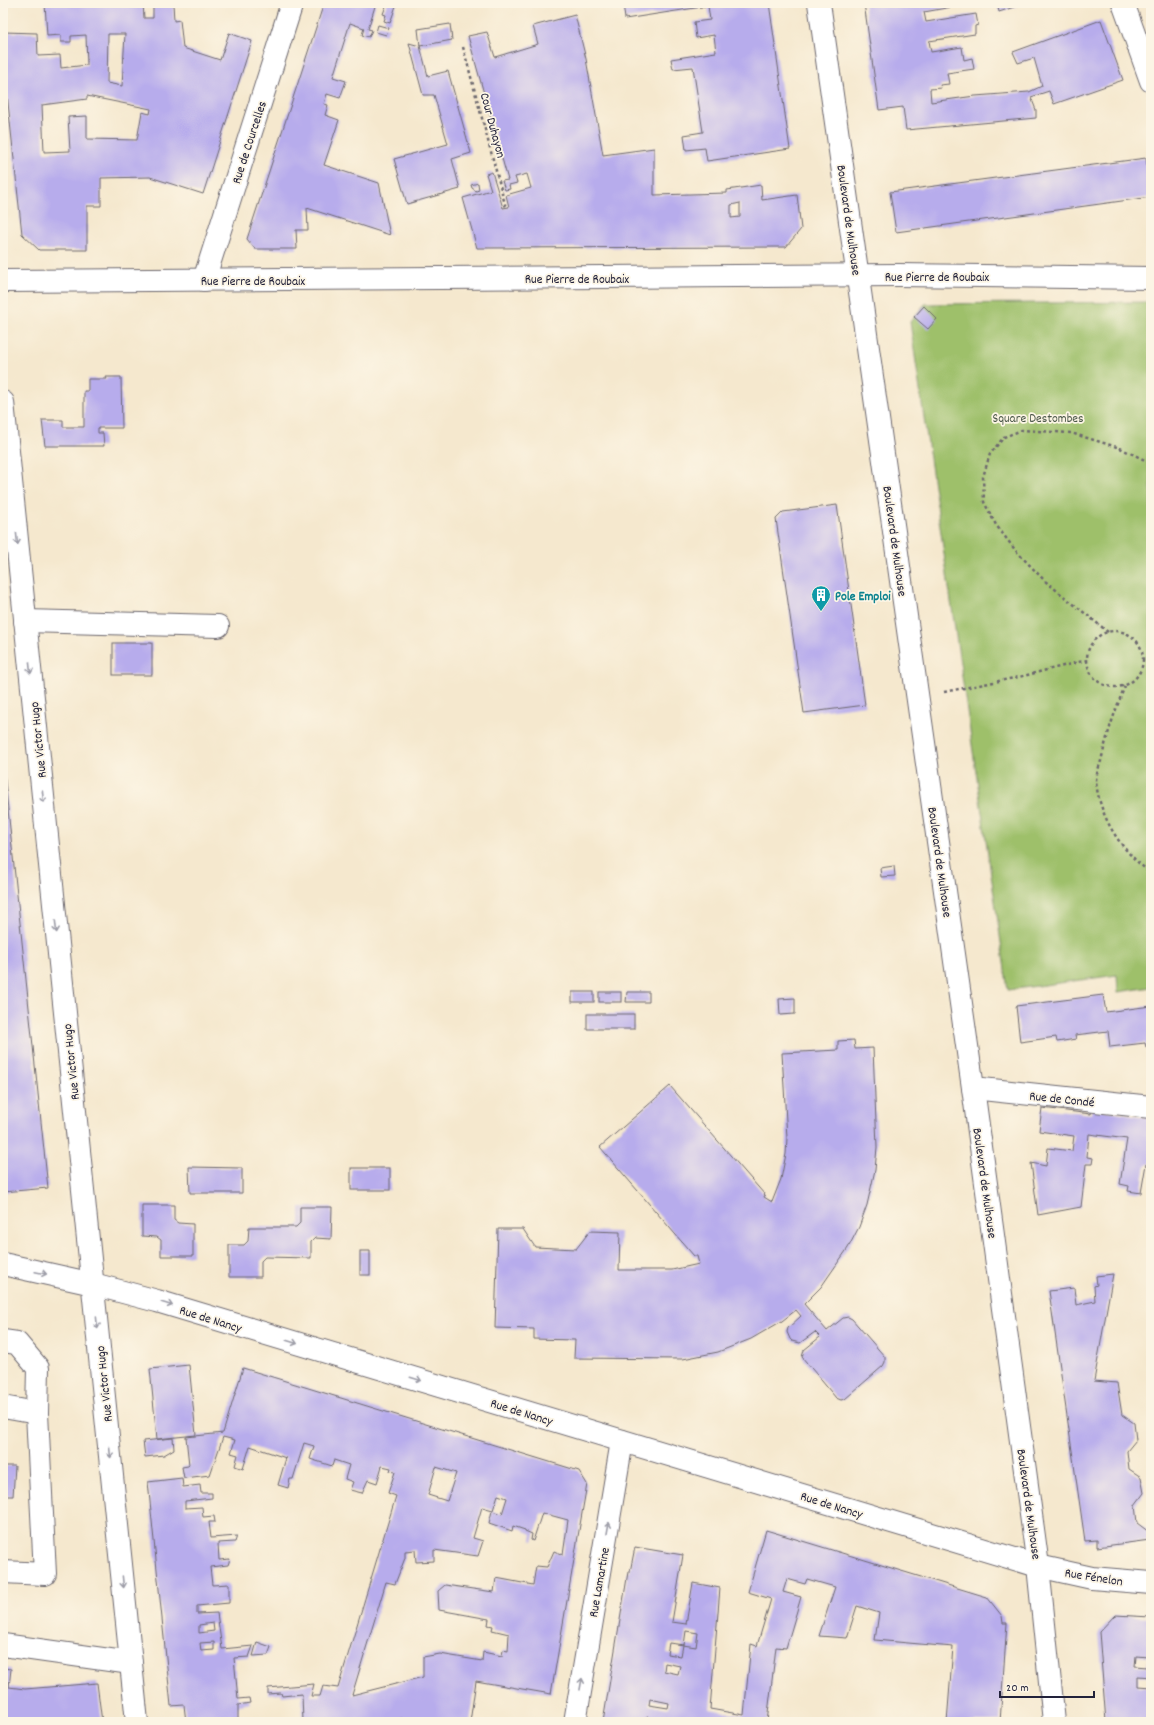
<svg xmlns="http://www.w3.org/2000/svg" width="1154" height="1725" font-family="Dekko,sans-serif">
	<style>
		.green { fill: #9ec06a; stroke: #607152 }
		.building { fill: #b7acec; fill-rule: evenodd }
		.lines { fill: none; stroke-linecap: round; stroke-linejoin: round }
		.minor-casing { stroke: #6c676e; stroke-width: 24 }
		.path { stroke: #6c676e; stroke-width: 2.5; stroke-dasharray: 3 3; stroke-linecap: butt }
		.minor { stroke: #fff; stroke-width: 22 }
		.oneway { stroke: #9c9ca7 }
		.labels { text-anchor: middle; stroke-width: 3.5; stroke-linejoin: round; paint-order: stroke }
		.street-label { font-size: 13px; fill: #22223b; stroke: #fcf5e5 }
		.park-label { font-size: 13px; fill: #4d594b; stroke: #fcf5e5 }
		.culture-label { font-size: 13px; font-weight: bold; fill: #0d838f; stroke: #fcf5e5; text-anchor: start }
	</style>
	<rect width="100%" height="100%" fill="#fcf5e5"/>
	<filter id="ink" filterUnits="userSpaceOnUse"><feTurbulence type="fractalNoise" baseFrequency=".025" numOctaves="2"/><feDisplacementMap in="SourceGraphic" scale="8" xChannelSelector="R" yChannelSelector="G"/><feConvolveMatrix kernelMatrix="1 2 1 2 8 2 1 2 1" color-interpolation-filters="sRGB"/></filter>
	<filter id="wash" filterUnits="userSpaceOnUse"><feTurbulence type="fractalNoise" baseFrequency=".012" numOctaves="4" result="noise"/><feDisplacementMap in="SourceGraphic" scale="16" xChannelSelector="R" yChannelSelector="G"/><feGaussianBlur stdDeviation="0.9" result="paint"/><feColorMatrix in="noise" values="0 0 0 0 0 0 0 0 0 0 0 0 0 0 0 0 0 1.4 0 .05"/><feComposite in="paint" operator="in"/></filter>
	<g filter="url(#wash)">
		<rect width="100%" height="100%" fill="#f5e8ce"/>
		<polygon class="green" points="1151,302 1151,987 1118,992 1117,975 1008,990 910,322 925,304"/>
		<g id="blocks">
			<g class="building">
				<path d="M45,3H143L144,18H153V3H173L174,21L180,20L183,48L220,60L229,33L252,41L203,194L150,177L101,178V206H87V250H39L22,234L3,56V32L37,33L38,56L60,55L61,68L87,65L86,35L71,36V42H61V35L47,36ZM108,34H125L122,86L107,83ZM87,96L151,109L150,114L142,112L137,140L87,139V116L68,117L70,151L44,152L42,105L87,99Z"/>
				<polygon points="324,3 376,3 368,29 372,30 369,37 362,35 364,28 350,23 333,77 346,81 340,98 327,94 324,104 328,105 325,115 339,120 324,165 379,183 390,235 307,208 308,230 296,230 297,249 255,249 247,239"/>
				<polygon points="387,3 397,3 390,23 384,21 386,15 383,14"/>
				<polygon points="623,3 769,3 790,149 707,161 705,148 686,150 684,135 703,132 693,67 673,69 671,59 716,52 714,35 696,38 694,22 710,20 708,6 625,19"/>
				<polygon points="864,3 951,3 952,7 924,12 926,22 976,14 978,25 975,26 975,34 929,41 931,52 962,47 964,60 972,58 974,69 947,73 949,84 940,85 941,88 930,89 931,102 975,96 1029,92 1042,86 1034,58 1018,63 1013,52 1101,20 1123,80 1054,104 1049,91 1031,97 1036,110 1036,118 906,130 903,107 879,110"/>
				<polygon points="997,3 1016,3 1017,6 999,12"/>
				<path d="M575,15L586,59L603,155L654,148V195L727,193V190L761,185L762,200L797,195L801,229L786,247L477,248L463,198L491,190L486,174L492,172L503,208L509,207L506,195L531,188L527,174L515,177L517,183L509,185L510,189L505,190L502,181L508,180L468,36L487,32L495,57L538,44L533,26ZM740,203V217L731,218V205Z"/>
				<polygon points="450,24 452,40 420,46 428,76 448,71 471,153 452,159 460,189 407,204 394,159 448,144 434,95 423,95 409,43 420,46 418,29"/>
				<polygon points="378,25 389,28 386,35 376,32"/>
				<polygon points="1146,158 1151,197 896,232 890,192"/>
				<polygon points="478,183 479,190 476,191 472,188 471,185"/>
				<polygon points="924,306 937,319 928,329 914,317"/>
				<polygon points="106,377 121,377 122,428 98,428 98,433 103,433 104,446 45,446 42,420 63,420 63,427 84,427 84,391 88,391 88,379 107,379"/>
				<polygon points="837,505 865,705 804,713 776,519 783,512"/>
				<rect x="113" y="643" width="39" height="32"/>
				<polygon points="3,762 48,1188 3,1192"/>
				<polygon points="894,866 895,876 881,877 880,868"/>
				<rect x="572" y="992" width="22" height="10"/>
				<rect x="599" y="992" width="22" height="10"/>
				<polygon points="627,992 649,992 649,1002 626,1002"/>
				<polygon points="1103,995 1106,1012 1151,1006 1151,1046 1146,1047 1145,1043 1110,1047 1108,1031 1075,1035 1076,1039 1057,1042 1056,1037 1020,1042 1016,1006"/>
				<polygon points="795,998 795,1014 780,1015 779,999"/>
				<rect x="587" y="1014" width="47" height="15"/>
				<polygon points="854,1040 855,1049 873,1048 877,1147 875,1170 867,1205 859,1227 848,1248 821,1287 804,1304 827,1331 843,1318 848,1317 852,1319 885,1357 885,1362 883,1366 845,1399 841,1400 836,1398 802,1357 804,1350 820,1337 815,1332 800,1343 792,1341 790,1339 787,1332 788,1328 801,1316 796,1310 782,1321 751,1339 718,1352 683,1359 574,1358 575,1340 534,1339 534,1329 495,1328 498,1229 523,1229 535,1247 576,1249 590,1231 620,1232 619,1270 672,1270 699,1264 697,1256 694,1256 600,1147 670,1086 765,1195 764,1197 772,1202 781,1179 786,1154 787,1138 782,1053 838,1050 838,1041"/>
				<polygon points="1042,1108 1091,1114 1092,1108 1151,1118 1151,1164 1146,1164 1141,1193 1128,1191 1129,1186 1120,1184 1127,1139 1089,1134 1087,1157 1093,1158 1092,1164 1086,1164 1081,1207 1038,1215 1031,1163 1046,1166 1048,1148 1072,1151 1074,1136 1039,1131"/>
				<polygon points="189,1167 242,1168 242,1193 190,1193"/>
				<rect x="351" y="1168" width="39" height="22"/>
				<polygon points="142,1205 174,1205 174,1220 178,1223 193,1224 193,1256 161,1256 161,1240 157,1237 142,1236"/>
				<polygon points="300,1207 332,1207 331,1239 315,1238 311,1242 311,1258 265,1257 261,1261 261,1277 229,1277 229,1245 244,1245 248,1241 249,1227 296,1227 300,1223"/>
				<rect x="360" y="1251" width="10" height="24"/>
				<polygon points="1113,1274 1094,1381 1117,1383 1122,1415 1134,1423 1136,1440 1127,1451 1129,1469 1141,1477 1144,1493 1135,1505 1137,1523 1149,1532 1150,1540 1097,1547 1097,1540 1085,1541 1049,1291 1074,1288 1076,1305 1095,1301 1094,1286 1097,1285 1096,1276"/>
				<polygon points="189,1365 196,1435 157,1439 150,1369"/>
				<path d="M243,1368L579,1471L587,1484L551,1694L476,1681L470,1722H401L402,1718L385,1722H303L302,1694L282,1696L281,1693L268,1694V1688L314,1684L311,1696H320L323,1686L338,1688L396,1496L388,1493L395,1472L390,1471L391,1468L382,1466L377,1483L368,1480L362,1493L350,1490L353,1482L345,1479L349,1465L334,1460L332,1466L310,1459L314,1446L304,1443L293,1479H290L288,1488L278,1485L286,1458L250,1446L243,1469L235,1466L238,1455L231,1453L235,1440L223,1437L210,1475L184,1478L182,1467L188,1466L189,1465L186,1437L223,1433ZM436,1467L456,1473L447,1501L428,1495ZM498,1495L507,1498L502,1514L492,1511L489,1523L512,1531L513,1526L525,1530V1531L532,1534L531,1540L533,1541L542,1513L568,1520L563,1555L554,1551L547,1567L536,1566L533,1585L496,1578L494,1592L445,1585L438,1591L439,1610L489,1619L488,1625L493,1626L492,1630L509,1634L508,1651L503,1650L502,1656L483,1652L482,1661L440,1654L423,1657V1677L352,1695L386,1582L395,1584L405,1558V1551L415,1550L416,1562L434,1561V1550L478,1556L483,1541L473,1538L482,1507L493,1510Z"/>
				<polygon points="173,1438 174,1449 164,1455 145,1457 143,1441"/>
				<polygon points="3,1466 15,1466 13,1496 3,1496"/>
				<path d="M182,1478L183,1487L200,1485L201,1493H212V1498L185,1501V1508L202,1507L203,1517L214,1516L215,1522H209L211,1538L237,1536L235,1542L218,1543L219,1560L230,1559L228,1565L210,1567L212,1585L229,1584V1603L197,1606V1614L217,1613L222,1649L253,1646L249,1657L234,1658L238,1699L249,1698L250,1703L238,1705V1720L228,1721V1722H186L184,1705L171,1706L148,1482ZM213,1623L214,1631L199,1633V1625ZM214,1642V1650L201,1651L200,1643Z"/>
				<path d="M766,1530L987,1597L1002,1616L1003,1623H1007L1000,1722H947L953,1647L875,1640L879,1613L857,1606L847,1638L819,1636L835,1587L807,1579L805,1584L787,1579L783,1592L801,1597L786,1648L776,1647L767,1722H671L647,1717L646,1722H603L628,1572H630L635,1547L683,1555L672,1622L686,1624L693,1583L720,1588L710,1709L744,1715L751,1644L757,1646L771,1599L748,1592ZM686,1631L698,1633L696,1647L683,1645L681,1656L667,1654L669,1643L684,1645ZM665,1663L680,1666L678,1674L664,1671ZM650,1699L669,1703L668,1708L649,1705Z"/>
				<path d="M1115,1615L1151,1617V1677L1138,1676V1686L1151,1687V1722H1106L1099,1632ZM1136,1656L1148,1657L1147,1667L1135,1666Z"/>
				<polygon points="257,1642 271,1647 268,1655 253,1656"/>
				<polygon points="3,1668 11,1669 9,1687 25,1689 97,1683 102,1722 3,1722"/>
			</g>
		</g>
	</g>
	<g filter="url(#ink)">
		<use href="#blocks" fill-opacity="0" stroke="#6c676e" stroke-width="1"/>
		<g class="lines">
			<g class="minor-casing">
				<g id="minor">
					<polyline points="819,3 973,1088 1038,1566 1054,1722"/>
					<polyline points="1123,3 1151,81"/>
					<polyline points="204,280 292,3"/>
					<polyline points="3,281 898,275 1151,278"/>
					<polyline points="3,402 137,1722"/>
					<polyline points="25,621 218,626"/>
					<polyline points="973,1088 1151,1107"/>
					<polyline points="3,1264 93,1284 157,1301 1038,1566 1092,1578 1151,1583"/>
					<polyline points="3,1341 17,1343 38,1368 37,1413 45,1574 3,1572"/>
					<polyline points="3,1407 37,1413"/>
					<polyline points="3,1645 131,1663"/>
					<polyline points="575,1722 622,1441"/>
				</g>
			</g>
			<g class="path">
				<polyline points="463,47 506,208"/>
				<circle cx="1115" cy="659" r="28"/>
				<polyline points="1108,632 1045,581 1016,551 996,525 984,502 983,477 990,454 1004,437 1022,430 1071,433 1120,448 1151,463"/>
				<path d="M1125,686C1115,710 1107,735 1101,761C1099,767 1096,775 1096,782C1100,819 1122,852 1151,873"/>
				<polyline points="944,692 1019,677 1087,660"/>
			</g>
			<use href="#minor" class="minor"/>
		</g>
		<defs><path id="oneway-shaft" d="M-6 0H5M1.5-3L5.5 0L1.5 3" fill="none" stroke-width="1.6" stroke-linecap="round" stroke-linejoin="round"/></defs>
		<g class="oneway">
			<use href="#oneway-shaft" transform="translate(17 539) rotate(84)"/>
			<use href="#oneway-shaft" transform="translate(30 668) rotate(84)"/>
			<use href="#oneway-shaft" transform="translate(43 797) rotate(84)"/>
			<use href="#oneway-shaft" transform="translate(56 927) rotate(84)"/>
			<use href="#oneway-shaft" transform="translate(41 1273) rotate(12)"/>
			<use href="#oneway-shaft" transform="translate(167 1304) rotate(17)"/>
			<use href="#oneway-shaft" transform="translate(97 1323) rotate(84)"/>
			<use href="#oneway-shaft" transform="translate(292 1342) rotate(17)"/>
			<use href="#oneway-shaft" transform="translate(416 1379) rotate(17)"/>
			<use href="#oneway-shaft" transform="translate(110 1452) rotate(84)"/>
			<use href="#oneway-shaft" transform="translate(608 1528) rotate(-80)"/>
			<use href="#oneway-shaft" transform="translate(123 1582) rotate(84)"/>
			<use href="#oneway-shaft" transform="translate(581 1684) rotate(-80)"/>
		</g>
	</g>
	<defs>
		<g id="building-pin" transform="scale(1)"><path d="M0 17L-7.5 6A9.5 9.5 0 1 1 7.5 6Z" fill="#0f9aa8" stroke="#fcf5e5"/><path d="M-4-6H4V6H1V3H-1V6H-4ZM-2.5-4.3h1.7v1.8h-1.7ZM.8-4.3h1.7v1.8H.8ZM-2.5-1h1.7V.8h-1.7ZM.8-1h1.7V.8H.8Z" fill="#fff"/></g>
	</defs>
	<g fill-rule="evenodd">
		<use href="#building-pin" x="821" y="595"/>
	</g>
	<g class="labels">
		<g class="street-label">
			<text transform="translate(494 125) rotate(75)" y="5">Cour Duhayon</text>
			<text transform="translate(248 142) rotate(-72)" y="5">Rue de Courcelles</text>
			<text transform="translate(850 220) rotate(82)" y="5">Boulevard de Mulhouse</text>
			<text x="937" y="281">Rue Pierre de Roubaix</text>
			<text x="577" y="283">Rue Pierre de Roubaix</text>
			<text x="253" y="285">Rue Pierre de Roubaix</text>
			<text transform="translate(896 541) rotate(82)" y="5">Boulevard de Mulhouse</text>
			<text transform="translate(37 740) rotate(-96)" y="5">Rue Victor Hugo</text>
			<text transform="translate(941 862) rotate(82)" y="5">Boulevard de Mulhouse</text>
			<text transform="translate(70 1062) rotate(-96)" y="5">Rue Victor Hugo</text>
			<text transform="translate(1062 1098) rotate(6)" y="5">Rue de Condé</text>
			<text transform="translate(986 1183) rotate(82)" y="5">Boulevard de Mulhouse</text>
			<text transform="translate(211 1318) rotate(17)" y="5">Rue de Nancy</text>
			<text transform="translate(103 1384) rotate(-96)" y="5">Rue Victor Hugo</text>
			<text transform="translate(522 1411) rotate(17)" y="5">Rue de Nancy</text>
			<text transform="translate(832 1504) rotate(17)" y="5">Rue de Nancy</text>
			<text transform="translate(1030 1504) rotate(82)" y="5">Boulevard de Mulhouse</text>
			<text transform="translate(1094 1576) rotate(9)" y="5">Rue Fénelon</text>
			<text transform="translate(598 1582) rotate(-80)" y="5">Rue Lamartine</text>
		</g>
		<g class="park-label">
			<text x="1038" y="422">Square Destombes</text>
		</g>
		<g class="culture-label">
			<text x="835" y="600">Pole Emploi</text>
		</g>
	</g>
	<rect width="1154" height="1725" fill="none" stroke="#fcf5e5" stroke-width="16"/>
	<path d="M1000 1691v6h94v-6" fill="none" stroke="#22223b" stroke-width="2"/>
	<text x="1006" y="1691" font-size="12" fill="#22223b" stroke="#fcf5e5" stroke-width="3" paint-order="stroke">20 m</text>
</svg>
